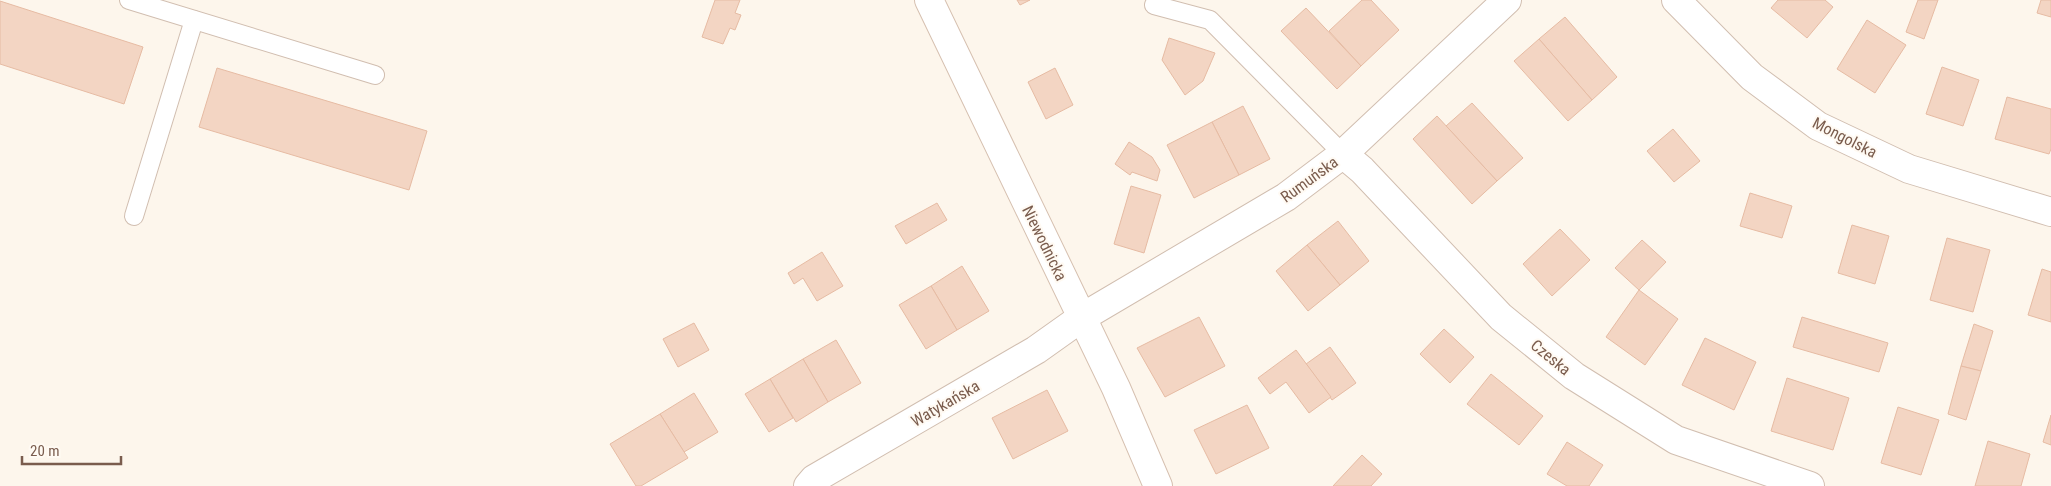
<svg xmlns="http://www.w3.org/2000/svg" width="2051" height="486" font-family="'Roboto Condensed',sans-serif">
	<style>
		.building { fill: #f3d5c3; stroke: #e6bba3 }
		.lines { fill: none; stroke-linecap: round; stroke-linejoin: round }
		.lane-casing { stroke: #d1beb0; stroke-width: 20 }
		.street-casing { stroke: #d1beb0; stroke-width: 30 }
		.secondary-casing { stroke: #d6c0b0; stroke-width: 30 }
		.lane { stroke: #fff; stroke-width: 18 }
		.street { stroke: #fff; stroke-width: 28 }
		.secondary { stroke: #fff; stroke-width: 28 }
		.labels { text-anchor: middle; stroke-width: 4; stroke-linejoin: round; paint-order: stroke }
		.street-label { font-size: 16px; fill: #7a5c4d; stroke: #fffaf3 }
	</style>
	<rect width="100%" height="100%" fill="#fdf6ec"/>
	<g class="building">
		<polygon points="715,0 740,0 735,13 741,15 735,30 730,28 723,44 702,37"/>
		<polygon points="1017,0 1030,0 1020,5"/>
		<polygon points="1362,0 1371,0 1399,30 1361,66 1329,31"/>
		<polygon points="1778,0 1825,0 1833,7 1807,38 1771,8"/>
		<polygon points="1918,0 1938,0 1924,39 1906,32"/>
		<polygon points="2041,0 2051,0 2051,17 2037,13"/>
		<polygon points="0,1 143,47 124,104 0,64"/>
		<polygon points="1306,8 1361,66 1337,89 1281,31"/>
		<polygon points="1565,17 1617,77 1592,100 1539,39"/>
		<polygon points="1867,20 1906,45 1875,93 1837,69"/>
		<polygon points="1169,38 1215,53 1203,81 1185,95 1162,60"/>
		<polygon points="1539,39 1592,100 1568,121 1514,61"/>
		<polygon points="1942,67 1979,80 1963,126 1926,114"/>
		<polygon points="217,68 427,131 409,190 199,127"/>
		<polygon points="1055,68 1073,105 1046,119 1028,82"/>
		<polygon points="2007,97 2051,109 2051,149 2049,154 1995,139"/>
		<polygon points="1472,103 1523,158 1497,181 1446,126"/>
		<polygon points="1243,106 1270,159 1239,175 1212,122"/>
		<polygon points="1437,116 1497,181 1472,204 1413,139"/>
		<polygon points="1212,122 1239,175 1194,198 1167,145"/>
		<polygon points="1673,129 1700,161 1674,182 1647,151"/>
		<polygon points="1129,142 1152,157 1160,170 1157,181 1132,172 1130,175 1115,164"/>
		<polygon points="1131,186 1161,195 1144,253 1114,244"/>
		<polygon points="1750,193 1792,206 1782,238 1740,226"/>
		<polygon points="937,203 947,220 906,244 895,226"/>
		<polygon points="1338,221 1369,261 1340,285 1307,245"/>
		<polygon points="1852,225 1889,236 1875,284 1838,273"/>
		<polygon points="1560,229 1590,260 1552,296 1523,264"/>
		<polygon points="1947,238 1990,250 1973,312 1930,300"/>
		<polygon points="1642,240 1666,262 1639,290 1615,268"/>
		<polygon points="1307,245 1340,285 1308,311 1276,271"/>
		<polygon points="822,252 843,286 817,301 803,278 794,284 788,273"/>
		<polygon points="962,266 989,311 957,330 931,286"/>
		<polygon points="2042,269 2051,272 2051,322 2028,315"/>
		<polygon points="931,286 957,330 926,349 899,305"/>
		<polygon points="1639,290 1678,319 1645,365 1606,337"/>
		<polygon points="1199,317 1225,366 1165,397 1137,348"/>
		<polygon points="1802,317 1888,343 1879,372 1793,347"/>
		<polygon points="694,323 709,350 678,367 663,339"/>
		<polygon points="1974,324 1993,331 1981,371 1961,366"/>
		<polygon points="1444,329 1474,357 1450,383 1420,354"/>
		<polygon points="1705,338 1756,362 1734,410 1682,385"/>
		<polygon points="836,340 861,383 828,402 803,359"/>
		<polygon points="1330,347 1356,383 1332,400 1306,364"/>
		<polygon points="1296,350 1331,397 1309,413 1286,382 1270,394 1258,378"/>
		<polygon points="803,359 828,402 796,422 770,379"/>
		<polygon points="1961,366 1981,371 1966,420 1948,414"/>
		<polygon points="1491,374 1543,416 1519,445 1467,404"/>
		<polygon points="1787,378 1849,398 1833,450 1771,431"/>
		<polygon points="770,379 793,418 769,432 745,394"/>
		<polygon points="1047,390 1068,431 1013,459 992,418"/>
		<polygon points="694,393 718,432 684,452 660,414"/>
		<polygon points="1247,405 1269,448 1216,474 1194,430"/>
		<polygon points="1898,407 1939,420 1921,475 1881,463"/>
		<polygon points="660,414 688,458 641,486 636,486 610,444"/>
		<polygon points="2051,415 2051,445 2043,442"/>
		<polygon points="1988,441 2030,454 2021,486 1975,486"/>
		<polygon points="1567,442 1603,465 1589,486 1567,486 1547,474"/>
		<polygon points="1362,455 1382,474 1371,486 1333,486"/>
	</g>
	<g class="lines">
		<g class="lane-casing">
			<g id="lane">
				<polyline points="129,0 375,75"/>
				<polyline points="1154,5 1210,20 1343,154"/>
				<polyline points="134,216 194,20"/>
			</g>
		</g>
		<g class="street-casing">
			<g id="street">
				<polyline points="1676,0 1752,77 1818,126 1909,169 2051,212"/>
				<polyline points="1343,154 1362,170 1501,317 1574,376 1676,440 1810,486"/>
				<polyline points="808,486 814,479 1036,350 1081,318 1286,197 1343,154 1507,0"/>
			</g>
		</g>
		<g class="secondary-casing">
			<polyline id="secondary" points="929,0 1116,388 1158,486"/>
		</g>
		<use href="#lane" class="lane"/>
		<use href="#street" class="street"/>
		<use href="#secondary" class="secondary"/>
	</g>
	<g class="labels">
		<g class="street-label">
			<text transform="translate(1845 137) rotate(27)" y="6">Mongolska</text>
			<text transform="translate(1309 179) rotate(-36)" y="6">Rumuńska</text>
			<text transform="translate(1045 243) rotate(64)" y="6">Niewodnicka</text>
			<text transform="translate(1551 357) rotate(39)" y="6">Czeska</text>
			<text transform="translate(945 403) rotate(-30)" y="6">Watykańska</text>
		</g>
	</g>
	<path d="M22 456v8h99v-8" fill="none" stroke="#7a5c4d" stroke-width="2.5"/>
	<text x="30" y="456" font-size="15" fill="#7a5c4d" stroke="#fffaf3" stroke-width="4" paint-order="stroke">20 m</text>
</svg>
